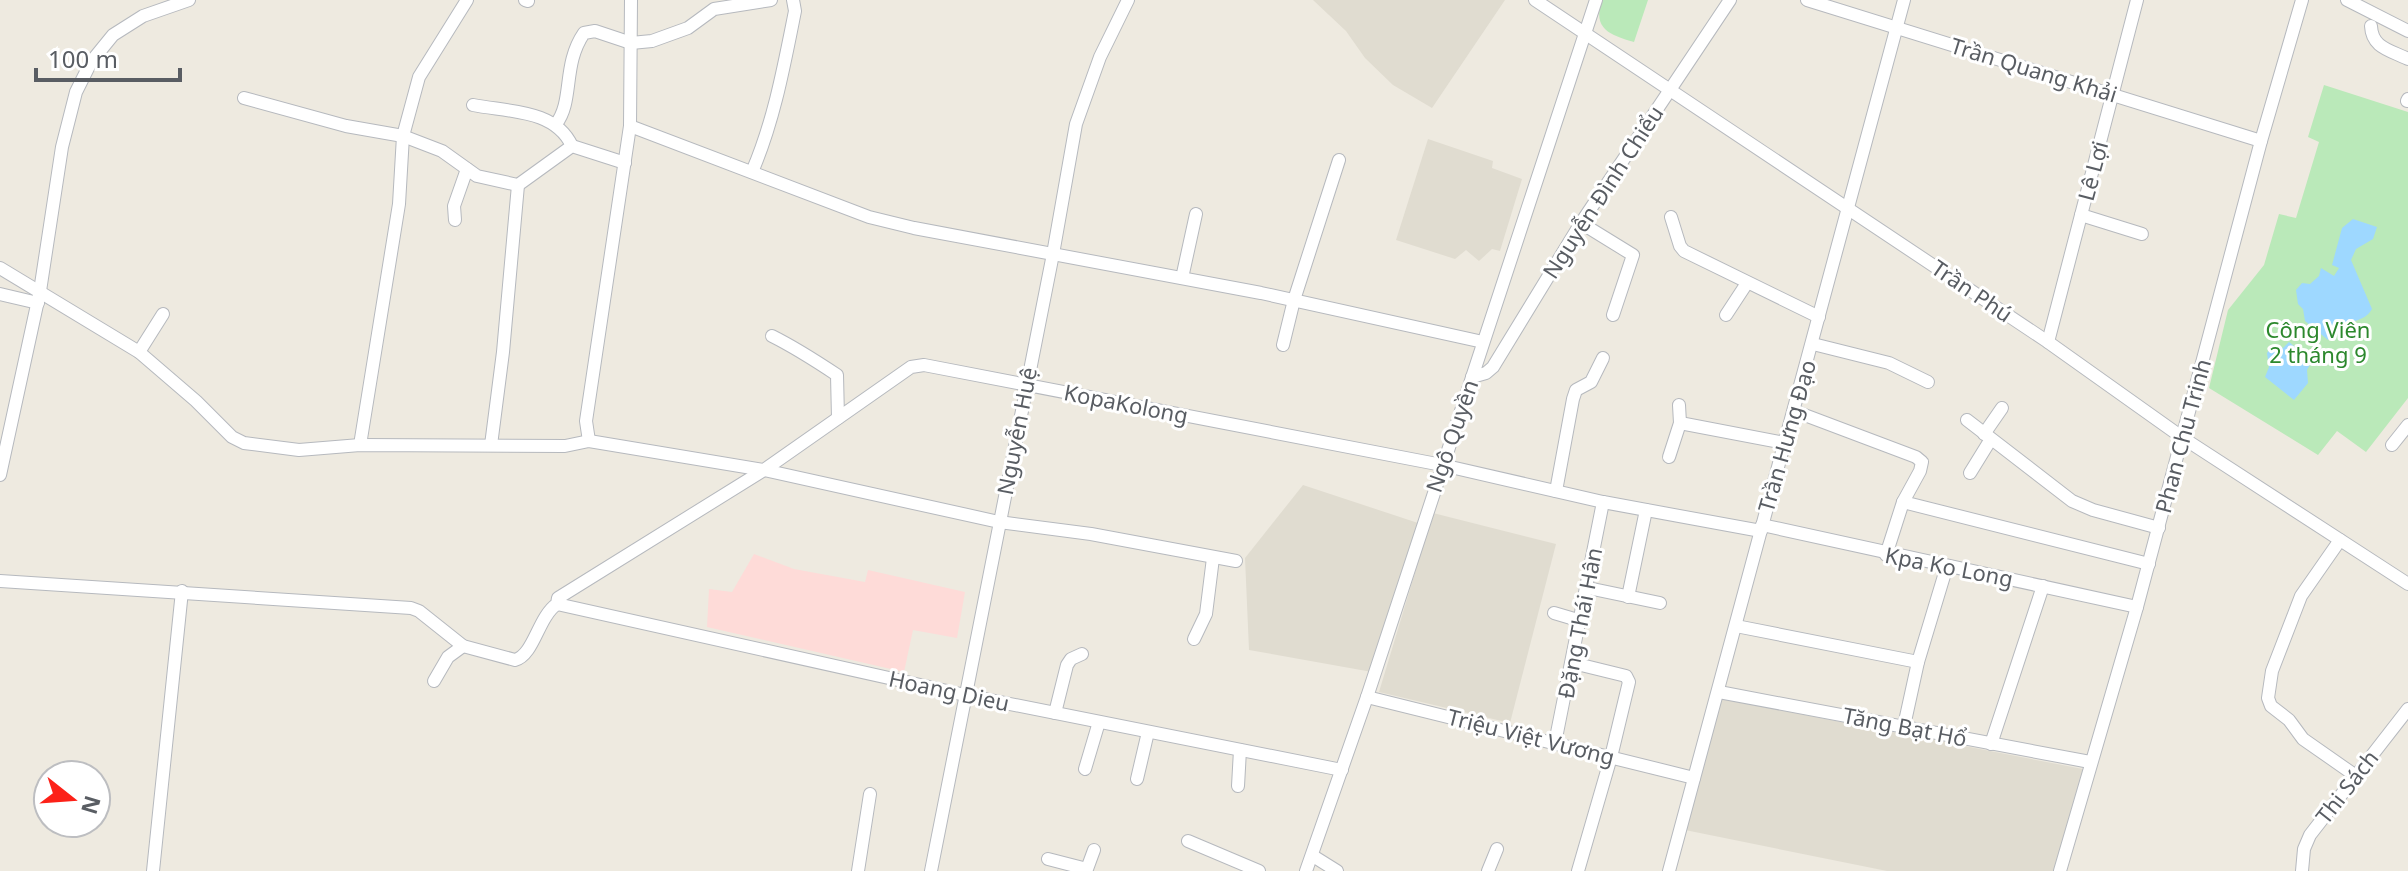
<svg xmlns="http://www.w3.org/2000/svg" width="2408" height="871" font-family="'Noto Sans',sans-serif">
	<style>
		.education { fill: #e0dcd0 }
		.medical { fill: #fedbd8 }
		.green { fill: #bae9b9 }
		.water { fill: #9ed8ff }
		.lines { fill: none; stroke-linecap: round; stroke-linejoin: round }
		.minor-casing { stroke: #b6b9be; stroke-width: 14 }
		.minor { stroke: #fff; stroke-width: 12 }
		.labels { text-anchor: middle; stroke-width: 6; stroke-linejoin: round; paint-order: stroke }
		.street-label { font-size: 22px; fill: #595d63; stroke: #fff }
		.park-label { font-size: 22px; fill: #2c882d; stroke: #fff }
	</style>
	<rect width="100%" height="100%" fill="#eeeae0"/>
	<g class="education">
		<polygon points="1313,0 1505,0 1432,108 1393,85 1365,58 1346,31"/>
		<polygon points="1428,139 1493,161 1492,168 1522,179 1500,251 1492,249 1479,261 1466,250 1455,259 1396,240"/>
		<polygon points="1303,485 1418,523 1372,672 1249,650 1245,558"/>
		<polygon points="1433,513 1556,544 1510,723 1379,692"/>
		<polygon points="1717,698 2088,770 2056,871 1887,871 1685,830"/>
	</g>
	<polygon class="medical" points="754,554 794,569 865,582 868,570 965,592 957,638 913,630 904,672 707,627 709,589 732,592"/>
	<g class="green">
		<path d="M1602,0H1648L1634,42C1610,35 1592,29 1602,0Z"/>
		<polygon points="2324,85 2408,112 2408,398 2366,452 2337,431 2318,455 2209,388 2228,310 2264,265 2279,214 2296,218 2319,142 2308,137"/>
	</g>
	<g class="water">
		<path d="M2353,219L2377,227L2373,239L2356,249L2351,260L2372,309C2362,327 2340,316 2328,340L2305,321L2303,309L2298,304L2296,290L2302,283L2310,284L2319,276L2321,268L2334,276L2339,268L2332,265L2342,228Z"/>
		<polygon points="2289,342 2312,361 2307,370 2308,383 2294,400 2265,377 2269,367 2267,353 2273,345 2283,348"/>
	</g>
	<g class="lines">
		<g class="minor-casing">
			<g id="minor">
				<polyline points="525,0 528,1"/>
				<polyline points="1535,0 2048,342 2183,438 2408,584"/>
				<polyline points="1807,0 2261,141"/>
				<polyline points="2347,0 2408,31"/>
				<path d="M2371,26C2372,48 2390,50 2408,59"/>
				<polyline points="244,98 346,126 403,136 442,151 477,176 518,185 572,146 625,163"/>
				<polyline points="2407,101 2408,99"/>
				<path d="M473,105C508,112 555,109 572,146"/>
				<path d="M556,124C574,101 562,65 584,33L595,31L631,43L652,41L688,28L714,9L771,0"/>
				<polyline points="630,126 869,217 914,228 1261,293 1483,342"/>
				<path d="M752,172C774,121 784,66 795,11L793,0"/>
				<polyline points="2081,215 2142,234"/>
				<polyline points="1671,217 1680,246 1684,251 1819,317"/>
				<polyline points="455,220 454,206 467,169"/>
				<polyline points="1581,223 1633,255 1613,315"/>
				<polyline points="0,268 139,352 196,401 232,437 244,443 299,450 360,445 565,446 589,441 764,470 999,522 1091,534 1236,561"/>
				<polyline points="1182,278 1196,214"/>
				<polyline points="0,294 38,303"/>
				<polyline points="1726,315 1747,283"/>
				<path d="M772,336C794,347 816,361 837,375L838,418"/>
				<polyline points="2048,342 2137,0"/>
				<polyline points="1813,344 1889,363 1928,382"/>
				<polyline points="1283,345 1294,300 1339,160"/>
				<polyline points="139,352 163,314"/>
				<polyline points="1472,377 1486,373 1493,367 1581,223 1730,0"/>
				<polyline points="1794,411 1916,457 1922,462 1920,471 1903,502 1886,555"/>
				<polyline points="1967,420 2072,501 2093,510 2159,528"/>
				<polyline points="1680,423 1785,443"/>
				<polyline points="1984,434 2002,408"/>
				<polyline points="589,441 586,421 630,126 631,0"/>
				<polyline points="360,445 399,204 403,136 419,77 467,0"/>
				<polyline points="491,445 503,352 518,185"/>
				<polyline points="2392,445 2408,425"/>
				<polyline points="1669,457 1680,423 1679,405"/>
				<polyline points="1970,473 1991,439"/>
				<polyline points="0,475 40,291 62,147 76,92 91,62 113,35 143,16 189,0"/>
				<polyline points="1556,491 1573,399 1576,390 1591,382 1603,358"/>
				<polyline points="1903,502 2149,564"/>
				<polyline points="1762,525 2137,607"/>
				<polyline points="2340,540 2301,596 2272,671 2268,698 2271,706 2289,720 2303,739 2356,776"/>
				<path d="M0,581L411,608L419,611L463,646L515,660C534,655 538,617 557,604L558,598L764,470L911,367L924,365L1442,465L1603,502L1761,531"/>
				<polyline points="1588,588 1660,603"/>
				<polyline points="1628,597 1646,510"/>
				<polyline points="557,604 965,695 1342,770"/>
				<polyline points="1554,613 1581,621"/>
				<polyline points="1736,626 1918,662"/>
				<polyline points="1194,639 1206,614 1213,558"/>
				<polyline points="1573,663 1626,676 1629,682 1611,757 1578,871"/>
				<polyline points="434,681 448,657 463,646"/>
				<polyline points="1719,692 2090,762"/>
				<polyline points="1367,697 1694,778"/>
				<polyline points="1055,713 1067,665 1071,659 1082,654"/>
				<polyline points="1904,726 1918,662 1947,566"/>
				<polyline points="1555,743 1603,502"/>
				<polyline points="1991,744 2043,586"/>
				<polyline points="1085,769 1099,722"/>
				<polyline points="1137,779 1148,732"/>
				<polyline points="1238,786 1240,750"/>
				<polyline points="1188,841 1259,871"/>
				<polyline points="1313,856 1337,871"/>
				<polyline points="1048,859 1087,869 1094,850"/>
				<polyline points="153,871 182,591"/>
				<polyline points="858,871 870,794"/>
				<polyline points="931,871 1053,254 1076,124 1100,57 1128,0"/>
				<polyline points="1306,871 1367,697 1596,0"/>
				<polyline points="1488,871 1497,849"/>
				<polyline points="1669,871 1904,0"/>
				<polyline points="2060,871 2137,607 2261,141 2302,0"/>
				<polyline points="2302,871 2304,849 2310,835 2408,709"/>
			</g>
		</g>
		<use href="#minor" class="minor"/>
	</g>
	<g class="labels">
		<g class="street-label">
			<text transform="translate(2034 70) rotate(17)" y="8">Trần Quang Khải</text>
			<text transform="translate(2093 171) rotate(-75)" y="8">Lê Lợi</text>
			<text transform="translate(1603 192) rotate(-57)" y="8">Nguyễn Đình Chiểu</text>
			<text transform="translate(1972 291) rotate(34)" y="8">Trần Phú</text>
			<text transform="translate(1126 404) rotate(11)" y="8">KopaKolong</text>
			<text transform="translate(1017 431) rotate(-79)" y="8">Nguyễn Huệ</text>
			<text transform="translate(1452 436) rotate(-71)" y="8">Ngô Quyền</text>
			<text transform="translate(1787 436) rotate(-74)" y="8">Trần Hưng Đạo</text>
			<text transform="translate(2183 436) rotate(-75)" y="8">Phan Chu Trinh</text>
			<text transform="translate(1949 567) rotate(11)" y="8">Kpa Ko Long</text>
			<text transform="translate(1580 623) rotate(-79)" y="8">Đặng Thái Hân</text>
			<text transform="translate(949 691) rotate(12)" y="8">Hoang Dieu</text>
			<text transform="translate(1905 727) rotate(11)" y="8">Tăng Bạt Hổ</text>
			<text transform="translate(1531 737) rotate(14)" y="8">Triệu Việt Vương</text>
			<text transform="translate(2347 787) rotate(-52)" y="8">Thi Sách</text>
		</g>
		<g class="park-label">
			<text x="2318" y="338">Công Viên<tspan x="2318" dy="25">2 tháng 9</tspan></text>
		</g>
	</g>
	<g transform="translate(72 799) rotate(107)"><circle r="38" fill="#ffffff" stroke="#bdbec1" stroke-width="2"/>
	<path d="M0-6L14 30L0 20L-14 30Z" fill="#fc2118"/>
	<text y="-12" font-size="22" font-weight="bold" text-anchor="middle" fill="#595d63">N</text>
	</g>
	<path d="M36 68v12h144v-12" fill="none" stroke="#595d63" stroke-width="4"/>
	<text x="48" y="68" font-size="24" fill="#595d63" stroke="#ffffff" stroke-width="6" paint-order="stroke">100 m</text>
</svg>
